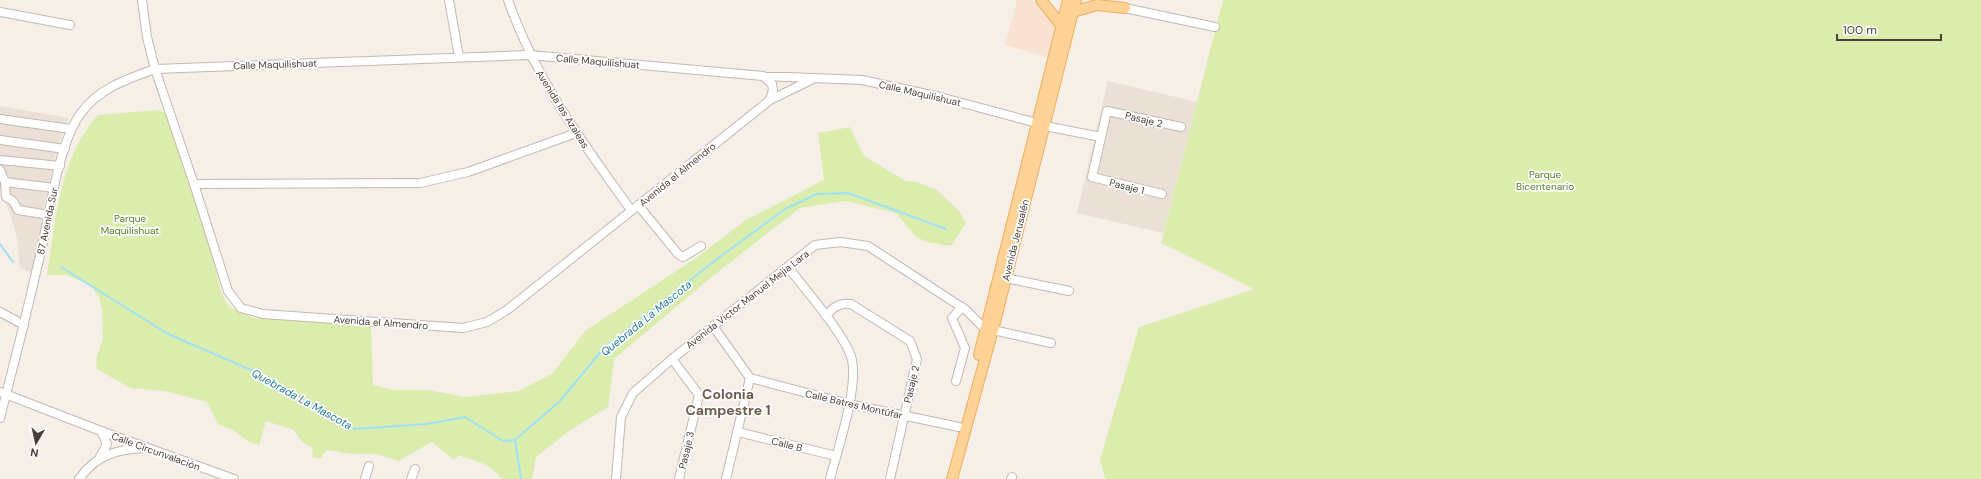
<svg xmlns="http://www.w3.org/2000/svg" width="1981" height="479" font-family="'DM Sans',sans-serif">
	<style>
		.residential { fill: #eae0d5 }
		.commercial { fill: #f9e2d2 }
		.green { fill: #daedad }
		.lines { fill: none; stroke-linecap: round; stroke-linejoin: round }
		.stream { stroke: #9fe0f7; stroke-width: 2 }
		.minor-casing { stroke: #c5b8ac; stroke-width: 10 }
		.major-casing { stroke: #eead5d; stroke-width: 12 }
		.minor { stroke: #fff; stroke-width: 8 }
		.major { stroke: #ffd297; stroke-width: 10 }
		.labels { text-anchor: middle; stroke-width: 3.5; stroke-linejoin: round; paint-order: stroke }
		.street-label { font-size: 10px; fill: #493f36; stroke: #fff }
		.park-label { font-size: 10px; fill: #558123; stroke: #fff }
		.water-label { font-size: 11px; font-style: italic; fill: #207b9d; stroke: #fff }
		.district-label { font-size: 14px; font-weight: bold; fill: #6d5b4c; stroke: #fff }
	</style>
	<rect width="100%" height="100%" fill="#f5efe8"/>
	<g class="residential">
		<polygon points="1108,81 1197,102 1163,233 1077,213"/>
		<polygon points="0,106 69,118 58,144 44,205 37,252 35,274 20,268 17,239 9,210 0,191"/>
	</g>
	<polygon class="commercial" points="1017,0 1032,0 1051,21 1056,29 1048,57 1005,45"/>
	<g class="green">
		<polygon points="1223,0 1981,0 1981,479 1105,479 1100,460 1139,327 1254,289 1161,243"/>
		<path d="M159,110L171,116L200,201L221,292L229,307L253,318L371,326L373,385L393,390H429L464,397L519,391L553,373L585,331L696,258L746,220L824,180L818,133L850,127L864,156L906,181L917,182L937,190L959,211L966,223L951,246L927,242L916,237L896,213L845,201L800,208L714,275L614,359L608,407L569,431L536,457L532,479H503L487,465L459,455L454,460L432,442L398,461L377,454H352L326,450L321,459L313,457L312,448L301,441L294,430L266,421L259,445L249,442L233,430L218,424L207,402L165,391L130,388L97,369L96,359L103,337L102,310L99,298L91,285L66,275H47C56,220 59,158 98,115Z"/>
	</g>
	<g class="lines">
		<g class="stream">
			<polyline points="0,244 13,262"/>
			<polyline points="61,267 168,334 256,372 355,429 427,424 465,417 503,441 515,440 560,401 603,349 713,262 785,209 817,194 848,193 946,229"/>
			<polyline points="515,440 521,479"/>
		</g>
		<g class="minor-casing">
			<g id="minor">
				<polyline points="142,0 147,37 155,69 194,184 228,291 241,308 263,314 463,328 487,322 507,310 770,100 811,80"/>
				<polyline points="449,0 459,57"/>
				<path d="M508,0C536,80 582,142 631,210"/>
				<polyline points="1120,7 1215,27"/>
				<polyline points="0,12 70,25"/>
				<polyline points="763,76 772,84 773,90 770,100"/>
				<polyline points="0,119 71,129"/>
				<polyline points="1045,126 1101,137"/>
				<polyline points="0,140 65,149"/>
				<polyline points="0,160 60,166"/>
				<polyline points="0,170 5,182 6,197 13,201 18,210 49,215"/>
				<polyline points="5,182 54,188"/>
				<polyline points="194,184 420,183 468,172 576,133"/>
				<polyline points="1162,194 1092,177 1107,111 1181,127"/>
				<polyline points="638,205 678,254 683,257 701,246"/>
				<path d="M788,267C803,287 847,337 852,360C858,390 838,448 830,479"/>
				<polyline points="1006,278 1069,291"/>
				<polyline points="0,312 24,325"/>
				<path d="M826,316C833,307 839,303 851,304L910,341L917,359L890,479"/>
				<polyline points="713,326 750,378 726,479"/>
				<polyline points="993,330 1051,343"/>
				<polyline points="672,359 699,395 679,479"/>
				<polyline points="750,378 849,404 959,427"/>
				<polyline points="956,381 965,348 952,318 962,307"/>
				<polyline points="0,392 101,431 234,479"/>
				<path d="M0,418C15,361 29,304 42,247C50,210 59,142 81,113C99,88 127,79 155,69L530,55L763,76L862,80L936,96L1037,123"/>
				<polyline points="738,432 836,456"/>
				<polyline points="100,457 107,444 101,431"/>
				<path d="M79,479C96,455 117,449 145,448"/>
				<polyline points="365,479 369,466"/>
				<polyline points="411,479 415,469"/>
				<polyline points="616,479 621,417 633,393 672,359 815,245 840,242 868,246 966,310 985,329"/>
				<polyline points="1011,479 1012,477"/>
			</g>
		</g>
		<g class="major-casing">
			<g id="major">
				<polyline points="1041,0 1061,25"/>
				<polyline points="1073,12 1097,5 1125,8"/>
				<polyline points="979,355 1068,0"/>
				<polyline points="952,479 993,330 1076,0"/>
			</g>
		</g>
		<use href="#minor" class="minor"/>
		<use href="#major" class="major"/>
	</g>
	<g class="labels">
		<g class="street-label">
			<text transform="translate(598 61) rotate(5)" y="4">Calle Maquilishuat</text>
			<text transform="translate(275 64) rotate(-2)" y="4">Calle Maquilishuat</text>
			<text transform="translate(920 93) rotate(13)" y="4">Calle Maquilishuat</text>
			<text transform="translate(563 109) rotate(58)" y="4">Avenida las Azaleas</text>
			<text transform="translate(1144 119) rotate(13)" y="4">Pasaje 2</text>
			<text transform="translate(677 174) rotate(-39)" y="4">Avenida el Almendro</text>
			<text transform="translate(1127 186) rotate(14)" y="4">Pasaje 1</text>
			<text transform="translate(47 221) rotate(-78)" y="4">87 Avenida Sur</text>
			<text transform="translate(1015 240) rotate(-76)" y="4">Avenida Jerusalén</text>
			<text transform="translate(747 299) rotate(-38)" y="4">Avenida Victor Manuel Mejia Lara</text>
			<text transform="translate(381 322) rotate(4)" y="4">Avenida el Almendro</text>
			<text transform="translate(911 384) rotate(-77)" y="4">Pasaje 2</text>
			<text transform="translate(854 404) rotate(13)" y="4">Calle Batres Montúfar</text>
			<text transform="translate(787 444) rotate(14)" y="4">Calle B</text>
			<text transform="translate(686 450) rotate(-77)" y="4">Pasaje 3</text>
			<text transform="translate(156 451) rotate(20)" y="4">Calle Circunvalación</text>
		</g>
		<g class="park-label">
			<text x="1545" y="178">Parque<tspan x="1545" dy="12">Bicentenario</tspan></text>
			<text x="130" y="222">Parque<tspan x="130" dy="12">Maquilishuat</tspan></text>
		</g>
		<g class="water-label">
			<text transform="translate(646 318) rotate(-39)" y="4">Quebrada La Mascota</text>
			<text transform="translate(302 399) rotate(29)" y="4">Quebrada La Mascota</text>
		</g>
		<g class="district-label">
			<text x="728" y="399">Colonia<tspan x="728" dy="16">Campestre 1</tspan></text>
		</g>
	</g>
	<g transform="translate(36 443) rotate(189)" stroke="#ffffff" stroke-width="3" paint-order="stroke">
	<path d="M0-3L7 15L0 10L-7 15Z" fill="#493f36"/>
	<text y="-6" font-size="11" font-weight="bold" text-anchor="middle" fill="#493f36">N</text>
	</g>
	<path d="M1837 34v6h104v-6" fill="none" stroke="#493f36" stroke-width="2"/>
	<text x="1843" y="34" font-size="12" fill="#493f36" stroke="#ffffff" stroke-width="3" paint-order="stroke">100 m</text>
</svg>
